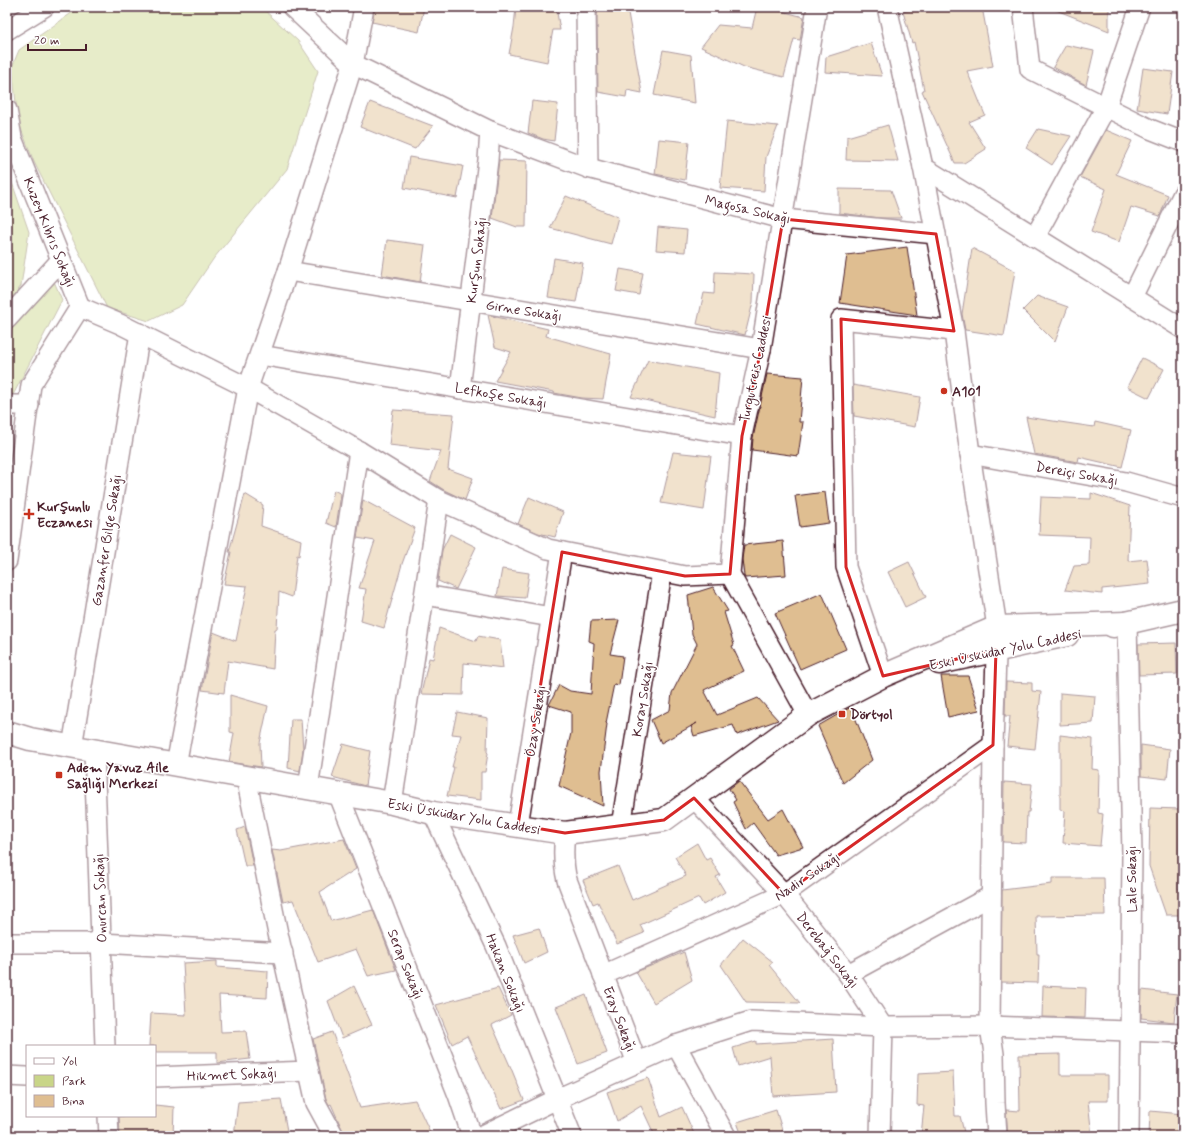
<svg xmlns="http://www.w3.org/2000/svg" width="1190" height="1143" font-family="Mynerve,sans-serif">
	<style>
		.green { fill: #c9d588; stroke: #8a7a5a }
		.building { fill: #dfbe91; stroke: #4a1f2b }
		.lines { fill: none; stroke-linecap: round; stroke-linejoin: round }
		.street-casing { stroke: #4a1f2b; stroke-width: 22 }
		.secondary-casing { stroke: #4a1f2b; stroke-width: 25 }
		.street { stroke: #fff; stroke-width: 19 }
		.secondary { stroke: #fff; stroke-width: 22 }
		.marked { fill: none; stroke: #d62828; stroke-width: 3; stroke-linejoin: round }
		.poi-dot { fill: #c8321e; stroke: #fff; stroke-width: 1.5 }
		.labels { text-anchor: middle; stroke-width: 3; stroke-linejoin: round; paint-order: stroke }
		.street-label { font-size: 14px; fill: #4a1f2b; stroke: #fff }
		.poi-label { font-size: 14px; font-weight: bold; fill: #4a1f2b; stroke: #fff; text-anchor: start }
	</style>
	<rect width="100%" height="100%" fill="#fff"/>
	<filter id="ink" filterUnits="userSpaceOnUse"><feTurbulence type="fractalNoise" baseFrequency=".025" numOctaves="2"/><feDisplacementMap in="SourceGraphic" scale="8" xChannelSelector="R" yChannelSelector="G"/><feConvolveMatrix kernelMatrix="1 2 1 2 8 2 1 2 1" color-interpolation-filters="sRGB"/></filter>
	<g filter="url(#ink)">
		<g class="green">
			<polygon points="80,7 261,7 298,41 318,71 287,169 214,258 182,305 149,321 107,308 34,162 18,121 12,67 19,50"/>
			<polygon points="7,168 29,232 21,286 7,305"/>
			<polygon points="53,279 62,300 11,399 7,399 7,330"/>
		</g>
		<g class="building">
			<polygon points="375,7 424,7 419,32 372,22"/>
			<polygon points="516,7 556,7 560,30 553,30 547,62 509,54 514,27"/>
			<polygon points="598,7 627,7 642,93 627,90 626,97 598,92 597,18"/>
			<polygon points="757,7 766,7 804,17 800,40 794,39 784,77 744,67 701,47 718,25 752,28"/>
			<polygon points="920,7 982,7 993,66 967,71 985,115 969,122 986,149 964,163 955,163 922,91 924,90 914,42 912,43 903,12"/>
			<polygon points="1051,7 1109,7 1109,31 1051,8"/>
			<polygon points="871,43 882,76 825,72 826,57"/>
			<polygon points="1066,45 1094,51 1086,85 1053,67"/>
			<polygon points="663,50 691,55 695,103 654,95"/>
			<polygon points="1143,68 1173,72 1167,114 1137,109"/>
			<polygon points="532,101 558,104 554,141 543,139 528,133"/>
			<polygon points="370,102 433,126 415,149 360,127"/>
			<polygon points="727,121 778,126 766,157 764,191 720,188"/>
			<polygon points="888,125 898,161 846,160 847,137"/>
			<polygon points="1038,129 1071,136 1052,165 1026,148"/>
			<polygon points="1106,130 1132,141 1116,174 1168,195 1160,216 1131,207 1119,242 1091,232 1106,189 1080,177"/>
			<polygon points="659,139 689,142 685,180 655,174"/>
			<polygon points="409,157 463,166 457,198 404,188"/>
			<polygon points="499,160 527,161 526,227 517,227 492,218"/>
			<polygon points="839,189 891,190 901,218 881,218 839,213"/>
			<polygon points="566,196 618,217 611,244 550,228"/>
			<polygon points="658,227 687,230 685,252 656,250"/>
			<polygon points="387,240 425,245 420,282 382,275"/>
			<polygon points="907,247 917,315 840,303 847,255"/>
			<polygon points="972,248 1015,271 1004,336 965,330 962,314"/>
			<polygon points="554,258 583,263 576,302 548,298"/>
			<polygon points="620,269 643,273 639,295 616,291"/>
			<polygon points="715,272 754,274 753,302 745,335 697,324 704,293 714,294"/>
			<polygon points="1037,296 1068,307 1055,342 1023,310"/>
			<polygon points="488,315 548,329 546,336 611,354 603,399 582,398 554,393 554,392 495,381 511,352 495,347"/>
			<polygon points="1142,358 1164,369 1149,398 1127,387"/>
			<polygon points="648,360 719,373 715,416 631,397"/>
			<polygon points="767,374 803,377 799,422 803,422 798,456 752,450 753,438"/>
			<polygon points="853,385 920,397 915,427 854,416"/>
			<polygon points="393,410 454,414 448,469 473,478 465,500 444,490 430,481 441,451 389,445"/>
			<polygon points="1026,417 1094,427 1095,422 1131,430 1122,467 1079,457 1078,462 1034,454"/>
			<polygon points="673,452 711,456 704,510 661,503"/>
			<polygon points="334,490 341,494 336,527 326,523"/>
			<polygon points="825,492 829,523 800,527 795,496"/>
			<polygon points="1091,493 1130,506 1128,561 1147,559 1150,584 1102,589 1102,594 1065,590 1074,566 1089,565 1090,537 1039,535 1041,497 1091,499"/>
			<polygon points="245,494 263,505 261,526 301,540 299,556 297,555 292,597 279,592 277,629 275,629 273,669 228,661 224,693 202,690 213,632 236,641 247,586 224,584 231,552 229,552"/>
			<polygon points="529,497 563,512 555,537 538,533 518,524"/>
			<polygon points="363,500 415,528 402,564 384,628 361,621 366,589 359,588 375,541 357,538"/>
			<polygon points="450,534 476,547 456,589 438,581 442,550"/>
			<polygon points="783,541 786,575 745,578 744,576 742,559 744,545"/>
			<polygon points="909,562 926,597 905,607 888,572"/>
			<polygon points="502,569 529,573 525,598 497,596"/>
			<polygon points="713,587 728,611 724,612 734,645 732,646 744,671 704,690 717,715 758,698 778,720 737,735 733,725 694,736 691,726 697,723 661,743 651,720 670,710 672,693 697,644 692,634 688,595"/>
			<polygon points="822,593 846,649 800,669 775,613"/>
			<polygon points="619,620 610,654 623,656 619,685 614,684 606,723 607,724 601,771 603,806 559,786 571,733 571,712 549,705 559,685 570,691 591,694 594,643 589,641 591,621"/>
			<polygon points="439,628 476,641 478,636 500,640 503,668 464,663 463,695 421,694 429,658 433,659"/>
			<polygon points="1176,643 1177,674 1139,675 1138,644"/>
			<polygon points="941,676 968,676 979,710 948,717"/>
			<polygon points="1006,682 1032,683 1032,691 1041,692 1035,749 1007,746 1010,716 1005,716"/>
			<polygon points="1060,693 1095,696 1093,723 1060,725"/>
			<polygon points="230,695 268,706 260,743 261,767 229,762 234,733 230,732"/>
			<polygon points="851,707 872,760 843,783 818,726"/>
			<polygon points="457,712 488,718 487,752 488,753 485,772 481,772 481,800 447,796 454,767 452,767 461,735 452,734"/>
			<polygon points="291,719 301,719 303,749 300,771 288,768"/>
			<polygon points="1060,735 1093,739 1092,769 1099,770 1098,813 1103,814 1100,846 1063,843 1065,811 1060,810"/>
			<polygon points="343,744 370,751 365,786 332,777"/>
			<polygon points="1141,745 1170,749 1167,779 1141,776"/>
			<polygon points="739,781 768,819 783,809 803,847 776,855 753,823 746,829 733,802 736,800 729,789"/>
			<polygon points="1004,782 1032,784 1029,812 1027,812 1026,843 1003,842"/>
			<polygon points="1150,808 1180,809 1178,889 1183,889 1183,915 1166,915 1149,866"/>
			<polygon points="245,827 253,866 245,866 237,830"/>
			<polygon points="344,839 356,869 320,892 331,921 373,910 396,970 368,976 356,949 318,962 293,900 283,902 272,850 281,851"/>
			<polygon points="697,843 706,860 710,858 720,875 716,877 725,892 703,905 699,898 640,925 644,933 617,944 598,902 593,904 583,880 618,866 632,900 686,876 675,857"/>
			<polygon points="1052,878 1104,878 1105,915 1036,916 1037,954 1039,954 1038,983 1001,982 1002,890 1052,884"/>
			<polygon points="539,928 547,952 524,963 513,935"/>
			<polygon points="743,938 773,962 769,965 800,1003 746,1002 721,965"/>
			<polygon points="684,952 692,980 654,1003 636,972"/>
			<polygon points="217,961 217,967 268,971 267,998 219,995 221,1032 246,1031 250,1059 217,1063 217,1052 155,1052 155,1046 149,1046 151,1013 186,1015 183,963"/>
			<polygon points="354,986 372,1025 342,1038 328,1001"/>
			<polygon points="1043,986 1086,988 1085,1018 1042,1017"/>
			<polygon points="498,988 511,1015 492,1025 511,1068 524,1100 501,1109 467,1036 452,1044 436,1005"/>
			<polygon points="1142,990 1177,994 1174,1022 1141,1018"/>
			<polygon points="586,995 607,1053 578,1064 556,1007"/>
			<polygon points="332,1032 360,1108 415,1100 432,1136 345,1136 331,1104 329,1105 326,1099 313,1039"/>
			<polygon points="833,1039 836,1092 773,1096 770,1056 738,1066 733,1048 756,1041 756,1044"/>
			<polygon points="1060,1054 1060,1075 1108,1075 1108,1101 1088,1101 1092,1136 1008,1136 1006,1110 1020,1111 1019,1055"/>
			<polygon points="953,1072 955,1116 960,1116 965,1136 921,1136 924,1106 917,1105 918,1074"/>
			<polygon points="648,1078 661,1117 682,1107 695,1136 655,1136 641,1106 617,1121 607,1092"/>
			<polygon points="281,1099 288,1136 234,1136 238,1102"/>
			<polygon points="155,1105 174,1107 173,1136 120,1135 119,1116 155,1116"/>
			<polygon points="776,1110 784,1136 742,1136 737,1122"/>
			<polygon points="1150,1111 1183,1114 1183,1136 1149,1136"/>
		</g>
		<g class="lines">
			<g class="street-casing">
				<g id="street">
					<polyline points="292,7 353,64 490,131 588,168 586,7"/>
					<polyline points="887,7 923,167 954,331 970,454 997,627 993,745 990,1026 994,1054 995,1103 997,1136"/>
					<polyline points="1023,7 1030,69 1150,129 1183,142"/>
					<polyline points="7,30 44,7"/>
					<polyline points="7,110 12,138 80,307"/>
					<polyline points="923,167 1183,329"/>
					<polyline points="588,168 783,219 936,234"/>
					<polyline points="1035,237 1106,107 1140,7"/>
					<polyline points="288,271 761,349"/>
					<polyline points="1132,297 1183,194"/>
					<polyline points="7,319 61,260"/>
					<polyline points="260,355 742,436"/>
					<polyline points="460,389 488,160 490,131"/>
					<polyline points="7,405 29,405"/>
					<polyline points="970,454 1126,482 1183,498"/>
					<polyline points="7,561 31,385 80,307 120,324 248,388 359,451 439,500 548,549 685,576 730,574"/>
					<polyline points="425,595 551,617"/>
					<polyline points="1127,623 1132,855 1129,1136"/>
					<polyline points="883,676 846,567 841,319 954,331"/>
					<polyline points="808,715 730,574 742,436 761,349 817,7"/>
					<polyline points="72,747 140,333"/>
					<polyline points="94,751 105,1046"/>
					<polyline points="176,765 248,388 288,271 353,64 364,7"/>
					<polyline points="246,777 277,929 316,1103 334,1136"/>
					<polyline points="308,788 359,451"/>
					<polyline points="338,793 458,1095 472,1136"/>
					<polyline points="694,798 784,894 848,974 883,1027 880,1136"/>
					<polyline points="392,803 439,500"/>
					<polyline points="433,813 496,946 572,1136"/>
					<polyline points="518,825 562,552"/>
					<polyline points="621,826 662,572"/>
					<path d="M565,833C563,850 563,864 567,880L637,1063"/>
					<polyline points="7,943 101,943 283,953"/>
					<polyline points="848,974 991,896"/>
					<polyline points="603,975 784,894 993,745"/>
					<polyline points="676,1045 726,1136"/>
					<polyline points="7,1076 27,1077"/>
					<polyline points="155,1077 309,1071"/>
					<polyline points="108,1116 109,1136"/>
					<polyline points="481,1136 557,1099 676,1045 751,1021 883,1027 990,1026 1183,1033"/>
				</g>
			</g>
			<g class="secondary-casing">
				<g id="secondary">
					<polyline points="1113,626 1183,610"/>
					<polyline points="939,663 1067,635"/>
					<polyline points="7,732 30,739 392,803 433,813 565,833 664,820 808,715 883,676 997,627 1127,623"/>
				</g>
			</g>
			<use href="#street" class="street"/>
			<use href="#secondary" class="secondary"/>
		</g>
	</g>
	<path d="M0 0H1190V1143H0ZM783,219L936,234L954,331L841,319L846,567L883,676L996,650L993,745L784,894L694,798L664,820L565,833L518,825L562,552L685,576L730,574L742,436L761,349Z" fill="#fff" fill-opacity=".55" fill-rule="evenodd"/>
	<path class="marked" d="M783,219L936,234L954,331L841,319L846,567L883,676L996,650L993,745L784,894L694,798L664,820L565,833L518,825L562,552L685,576L730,574L742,436L761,349Z"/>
	<g class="poi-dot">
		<circle cx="944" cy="391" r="4"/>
		<path d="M27 508h4v4h4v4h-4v4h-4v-4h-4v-4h4z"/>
		<rect x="838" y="710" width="8" height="8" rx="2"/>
		<rect x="55" y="771" width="8" height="8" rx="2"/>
	</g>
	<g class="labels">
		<g class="street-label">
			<text transform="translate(748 209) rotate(13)" y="5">Magosa Sokağı</text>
			<text transform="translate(50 232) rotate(68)" y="5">Kuzey Kıbrıs Sokağı</text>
			<text transform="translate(476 260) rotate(-83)" y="5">Kurşun Sokağı</text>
			<text transform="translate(524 310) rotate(9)" y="5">Girne Sokağı</text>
			<text transform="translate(755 369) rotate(-78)" y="5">Turgutreis Caddesi</text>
			<text transform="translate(501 395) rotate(10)" y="5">Lefkoşe Sokağı</text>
			<text transform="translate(1077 473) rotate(10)" y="5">Dereiçi Sokağı</text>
			<text transform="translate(106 540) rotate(-81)" y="5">Gazanfer Bilge Sokağı</text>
			<text transform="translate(1005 649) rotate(-12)" y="5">Eski Üsküdar Yolu Caddesi</text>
			<text transform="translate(642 699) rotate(-81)" y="5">Koray Sokağı</text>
			<text transform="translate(535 721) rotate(-81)" y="5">Özay Sokağı</text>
			<text transform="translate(464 816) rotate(10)" y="5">Eski Üsküdar Yolu Caddesi</text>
			<text transform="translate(807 876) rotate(-34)" y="5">Nadir Sokağı</text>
			<text transform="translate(1131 879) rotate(-90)" y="5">Lale Sokağı</text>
			<text transform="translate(100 898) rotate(-92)" y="5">Onurcan Sokağı</text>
			<text transform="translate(828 950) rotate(52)" y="5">Derebağ Sokağı</text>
			<text transform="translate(406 964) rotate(68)" y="5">Serap Sokağı</text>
			<text transform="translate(506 973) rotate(68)" y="5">Hakan Sokağı</text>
			<text transform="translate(620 1019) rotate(69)" y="5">Eray Sokağı</text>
			<text transform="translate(232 1074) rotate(-2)" y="5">Hikmet Sokağı</text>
		</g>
		<g class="poi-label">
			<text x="952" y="396">A101</text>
			<text x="37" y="511">Kurşunlu<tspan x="37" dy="16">Eczanesi</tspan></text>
			<text x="850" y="719">Dörtyol</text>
			<text x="67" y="772">Adem Yavuz Aile<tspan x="67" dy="16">Sağlığı Merkezi</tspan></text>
		</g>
	</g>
	<rect width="1190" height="1143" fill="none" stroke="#fff" stroke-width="24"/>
	<rect x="12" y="12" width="1166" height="1119" fill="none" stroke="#4a1f2b" stroke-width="1.5" filter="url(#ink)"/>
	<rect x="26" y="1045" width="130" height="72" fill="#ffffff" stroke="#b7a5aa"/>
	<rect x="34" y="1058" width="20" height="6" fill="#ffffff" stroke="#b7a5aa"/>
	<text x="62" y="1065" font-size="12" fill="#4a1f2b">Yol</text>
	<rect x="34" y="1075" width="20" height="12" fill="#c9d588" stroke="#b7a5aa"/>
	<text x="62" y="1085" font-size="12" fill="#4a1f2b">Park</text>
	<rect x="34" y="1095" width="20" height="12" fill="#dfbe91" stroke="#b7a5aa"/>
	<text x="62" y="1105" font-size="12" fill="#4a1f2b">Bina</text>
	<path d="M28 44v6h58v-6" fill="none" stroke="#4a1f2b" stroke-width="2"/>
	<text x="34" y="44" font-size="12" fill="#4a1f2b" stroke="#ffffff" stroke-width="3" paint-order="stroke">20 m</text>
</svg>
